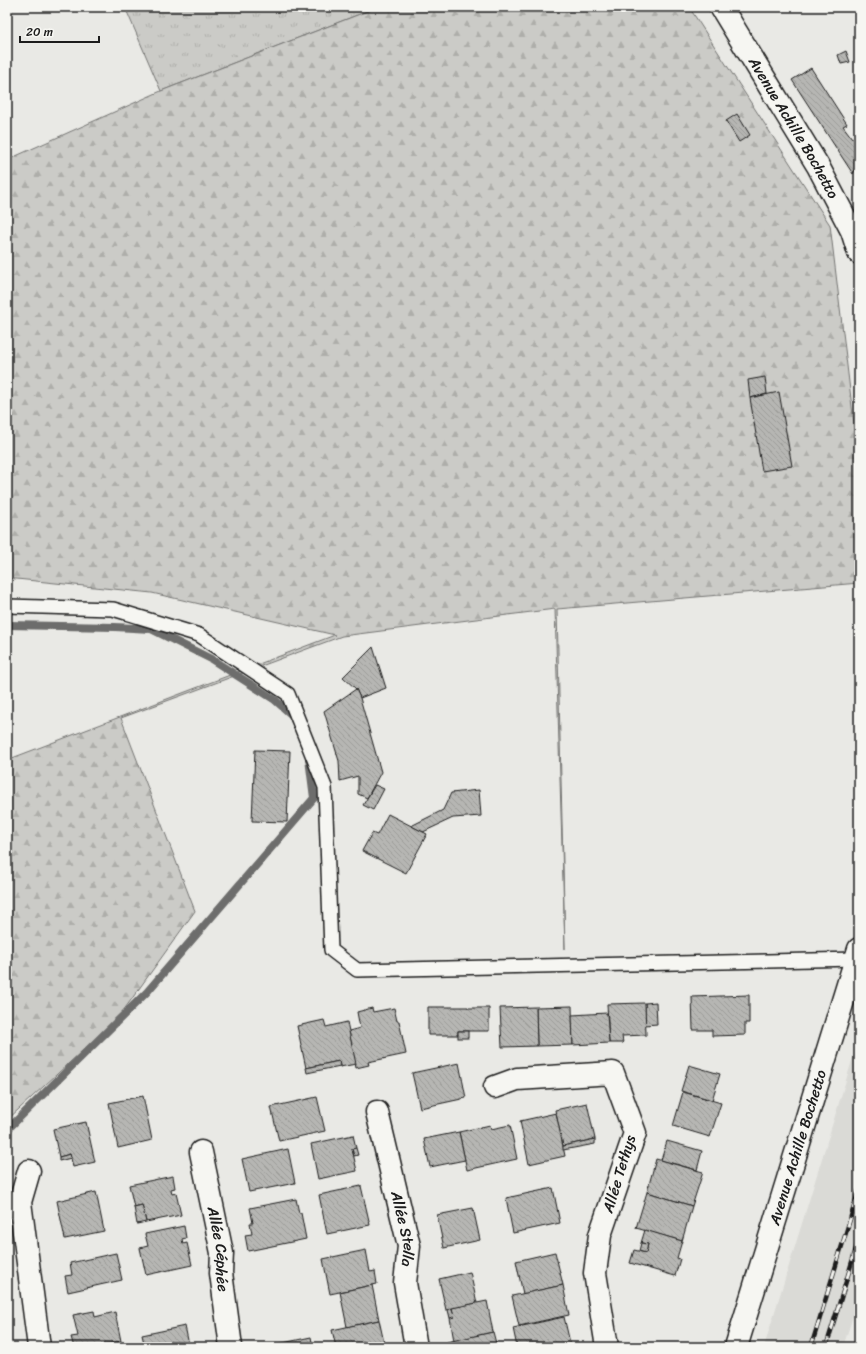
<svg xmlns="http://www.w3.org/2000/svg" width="866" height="1354" font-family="Sriracha,sans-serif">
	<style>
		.built { fill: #dadad6 }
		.grass { fill: url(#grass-tufts); stroke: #747472 }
		.forest { fill: url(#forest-firs); stroke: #747472 }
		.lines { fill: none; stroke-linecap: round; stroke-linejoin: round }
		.stream { stroke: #6d6d6c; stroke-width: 8 }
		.building { fill: url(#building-back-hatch); stroke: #1c1c1c }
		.lane-casing { stroke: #1c1c1c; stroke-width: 16 }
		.street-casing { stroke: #1c1c1c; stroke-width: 25 }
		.secondary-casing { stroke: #1c1c1c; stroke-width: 25 }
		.lane { stroke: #f6f6f2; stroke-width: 13 }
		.street { stroke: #f6f6f2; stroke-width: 22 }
		.secondary { stroke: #f6f6f2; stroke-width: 22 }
		.rail-casing { stroke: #1c1c1c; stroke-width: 4.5 }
		.rail { stroke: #f6f6f2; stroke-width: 3; stroke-dasharray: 9; stroke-linecap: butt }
		.labels { text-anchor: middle; stroke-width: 3.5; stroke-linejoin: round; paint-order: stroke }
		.street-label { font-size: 15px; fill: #1c1c1c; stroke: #f6f6f2 }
	</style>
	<defs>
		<pattern id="grass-tufts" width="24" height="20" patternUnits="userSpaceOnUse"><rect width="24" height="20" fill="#cbcbc7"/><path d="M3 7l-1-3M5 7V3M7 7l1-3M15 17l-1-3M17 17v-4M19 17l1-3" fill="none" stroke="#aeaeaa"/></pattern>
		<pattern id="forest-firs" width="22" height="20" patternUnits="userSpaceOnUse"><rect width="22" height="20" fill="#cbcbc7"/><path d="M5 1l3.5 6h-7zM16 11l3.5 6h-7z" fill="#aeaeaa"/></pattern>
		<pattern id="building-back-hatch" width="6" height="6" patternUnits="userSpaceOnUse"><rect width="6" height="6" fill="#b6b6b3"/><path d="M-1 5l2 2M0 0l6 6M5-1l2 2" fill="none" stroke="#9c9c99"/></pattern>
	</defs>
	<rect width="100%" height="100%" fill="#e9e9e5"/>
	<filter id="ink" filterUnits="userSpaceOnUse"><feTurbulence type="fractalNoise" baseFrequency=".025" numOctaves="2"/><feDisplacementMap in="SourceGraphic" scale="8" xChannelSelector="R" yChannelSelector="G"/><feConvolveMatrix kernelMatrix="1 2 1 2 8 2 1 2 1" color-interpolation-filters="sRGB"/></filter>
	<g filter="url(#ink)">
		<polygon class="built" points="859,1038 859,1297 843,1347 764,1347"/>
		<polygon class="grass" points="125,7 378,7 161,91"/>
		<polygon class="forest" points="378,7 689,7 830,225 859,465 859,583 557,609 565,949 555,609 342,636 121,718 195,911 118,1018 7,1120 7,760 335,635 152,593 7,578 7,160 161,91"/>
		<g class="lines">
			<g class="stream">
				<polyline points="7,625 115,627 151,629 211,659 275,700 293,716 294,720"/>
				<polyline points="7,1130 147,992 314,798 309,759"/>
			</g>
		</g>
		<g class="building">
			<polygon points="846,51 850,62 841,64 838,55"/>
			<polygon points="811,68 847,124 843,126 852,138 857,138 857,166 853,174 792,80"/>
			<polygon points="737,114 750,135 739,142 726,121"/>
			<polygon points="765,377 767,394 750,398 748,380"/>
			<polygon points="779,392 792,466 762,471 750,398"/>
			<polygon points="373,647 386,688 360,698 356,689 343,677"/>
			<polygon points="356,689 360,698 381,772 367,798 358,794 358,776 340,781 339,761 324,711"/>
			<polygon points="255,750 290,751 287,822 252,821"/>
			<polygon points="375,785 384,789 373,810 363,805"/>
			<polygon points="479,790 481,816 453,818 423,832 411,826 443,810 451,793"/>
			<polygon points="388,814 427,834 406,873 362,851 372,833 377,835"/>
			<polygon points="749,995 749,1023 745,1023 745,1035 712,1036 712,1030 693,1030 692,997"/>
			<polygon points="656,1002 657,1024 645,1025 645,1003"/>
			<polygon points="645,1003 646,1035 622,1036 623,1043 609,1043 607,1004"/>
			<polygon points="572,1006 573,1045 537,1046 536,1007"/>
			<polygon points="428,1007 468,1007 468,1008 489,1008 489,1031 458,1031 458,1035 428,1035"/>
			<polygon points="536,1007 537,1046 502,1047 500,1008"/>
			<polygon points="372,1008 373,1012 394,1008 397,1021 399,1021 406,1054 368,1062 369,1065 356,1068 349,1031 360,1028 357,1012"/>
			<polygon points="607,1013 609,1043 573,1045 572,1015"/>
			<polygon points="324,1020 326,1027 347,1022 356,1064 340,1067 339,1061 306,1068 297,1026"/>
			<rect x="458" y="1031" width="10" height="7"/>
			<polygon points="339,1061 340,1066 307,1073 306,1068"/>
			<polygon points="459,1063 466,1098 420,1108 412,1073"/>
			<polygon points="689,1065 720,1074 712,1100 681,1091"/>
			<polygon points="683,1092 721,1103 710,1137 673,1126"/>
			<polygon points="143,1096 152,1140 118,1148 109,1103"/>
			<polygon points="317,1097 325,1131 279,1141 271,1107"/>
			<polygon points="587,1103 595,1139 563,1146 555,1110"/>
			<polygon points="556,1113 565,1156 529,1164 520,1121"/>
			<polygon points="86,1122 95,1162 73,1167 70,1154 59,1157 53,1129"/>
			<polygon points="490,1125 491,1129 510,1125 517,1159 467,1170 459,1132"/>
			<polygon points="459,1132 465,1160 430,1167 424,1139"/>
			<polygon points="353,1135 356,1148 352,1149 357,1171 318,1179 311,1144"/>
			<polygon points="595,1139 595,1144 563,1150 563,1146"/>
			<polygon points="667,1141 702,1151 697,1170 661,1160"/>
			<polygon points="356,1148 358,1155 354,1156 352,1149"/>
			<polygon points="288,1149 295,1183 249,1192 242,1159"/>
			<polygon points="70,1154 71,1158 59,1161 59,1157"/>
			<polygon points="656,1159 703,1172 692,1206 647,1192"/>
			<polygon points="173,1176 175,1188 171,1189 172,1194 176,1193 181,1215 146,1222 142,1205 134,1207 129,1185"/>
			<polygon points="361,1186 370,1225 327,1234 319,1195"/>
			<polygon points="553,1188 560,1223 513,1233 506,1198"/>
			<polygon points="96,1192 104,1231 65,1239 57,1201"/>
			<polygon points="647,1192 692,1206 682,1241 636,1228"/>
			<polygon points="296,1199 299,1213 301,1213 306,1239 248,1251 245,1235 252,1234 250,1223 253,1223 250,1208"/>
			<polygon points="142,1205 146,1222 137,1224 134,1207"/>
			<polygon points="473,1208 480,1240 444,1248 437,1215"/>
			<polygon points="184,1226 186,1238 182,1239 183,1244 187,1243 192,1265 146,1275 140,1248 148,1246 145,1234"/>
			<polygon points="645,1230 682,1241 677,1258 680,1259 675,1276 630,1263 634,1250 646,1253 648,1244 641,1243"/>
			<polygon points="641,1243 648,1244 646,1253 639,1251"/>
			<polygon points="366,1250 370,1272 375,1271 377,1284 330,1294 323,1259"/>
			<polygon points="555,1252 563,1285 523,1294 516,1261"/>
			<polygon points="116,1253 122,1280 68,1292 65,1276 72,1275 70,1263"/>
			<polygon points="470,1272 477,1303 446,1310 439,1279"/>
			<polygon points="372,1285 379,1320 347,1327 340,1292"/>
			<polygon points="563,1285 569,1315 519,1326 512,1296"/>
			<polygon points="487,1301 493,1332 454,1341 450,1318 454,1317 452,1308"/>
			<polygon points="452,1308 454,1317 450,1318 448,1310"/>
			<polygon points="94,1311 95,1317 115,1312 121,1341 93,1347 74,1347 71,1337 78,1336 73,1315"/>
			<polygon points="564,1317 571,1347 517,1347 513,1328"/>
			<polygon points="379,1320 385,1347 336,1347 332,1330"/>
			<polygon points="185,1326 189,1345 193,1345 193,1347 145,1347 142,1335"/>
			<polygon points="493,1332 497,1347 448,1347 447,1342"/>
			<polygon points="311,1337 313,1347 264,1347"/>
		</g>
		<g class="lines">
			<g class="lane-casing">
				<polyline id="lane" points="7,606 113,609 199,635 288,694 325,787 331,950 357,970 856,959"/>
			</g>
			<g class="street-casing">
				<g id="street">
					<polyline points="495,1087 517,1079 613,1073 635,1133 600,1235 595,1273 607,1347"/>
					<path id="s1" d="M377,1112L409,1246L405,1283L416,1347"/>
					<path id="s2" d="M201,1152L222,1253L221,1273L231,1347"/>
					<polyline points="29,1171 20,1202 39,1347"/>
				</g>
			</g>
			<g class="secondary-casing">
				<g id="secondary">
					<path id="s3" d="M721,7L818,166L852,231L859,253"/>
					<path id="s4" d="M736,1347L859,949"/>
				</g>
			</g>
			<use href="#lane" class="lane"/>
			<use href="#street" class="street"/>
			<use href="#secondary" class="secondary"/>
			<g class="rail-casing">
				<g id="rail">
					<polyline points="811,1347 859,1190"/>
					<polyline points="826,1347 859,1239"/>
				</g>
			</g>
			<use href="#rail" class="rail"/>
		</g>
	</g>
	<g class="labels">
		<g class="street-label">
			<text dy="5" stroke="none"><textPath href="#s3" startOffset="141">Avenue Achille Bochetto</textPath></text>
			<text dy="5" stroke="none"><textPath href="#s4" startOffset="209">Avenue Achille Bochetto</textPath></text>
			<text transform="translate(619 1174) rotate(-73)" y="5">Allée Tethys</text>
			<text dy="5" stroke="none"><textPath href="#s1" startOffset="120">Allée Stella</textPath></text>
			<text dy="5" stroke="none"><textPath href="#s2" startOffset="99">Allée Céphée</textPath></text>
		</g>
	</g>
	<rect width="866" height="1354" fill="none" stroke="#f6f6f2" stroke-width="24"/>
	<rect x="12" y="12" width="842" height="1330" fill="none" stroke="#1c1c1c" stroke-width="1.5" filter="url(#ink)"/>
	<path d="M20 36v6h79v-6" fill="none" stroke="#1c1c1c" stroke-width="2"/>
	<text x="26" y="36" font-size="12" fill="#1c1c1c" stroke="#f6f6f2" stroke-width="3" paint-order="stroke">20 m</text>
</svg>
